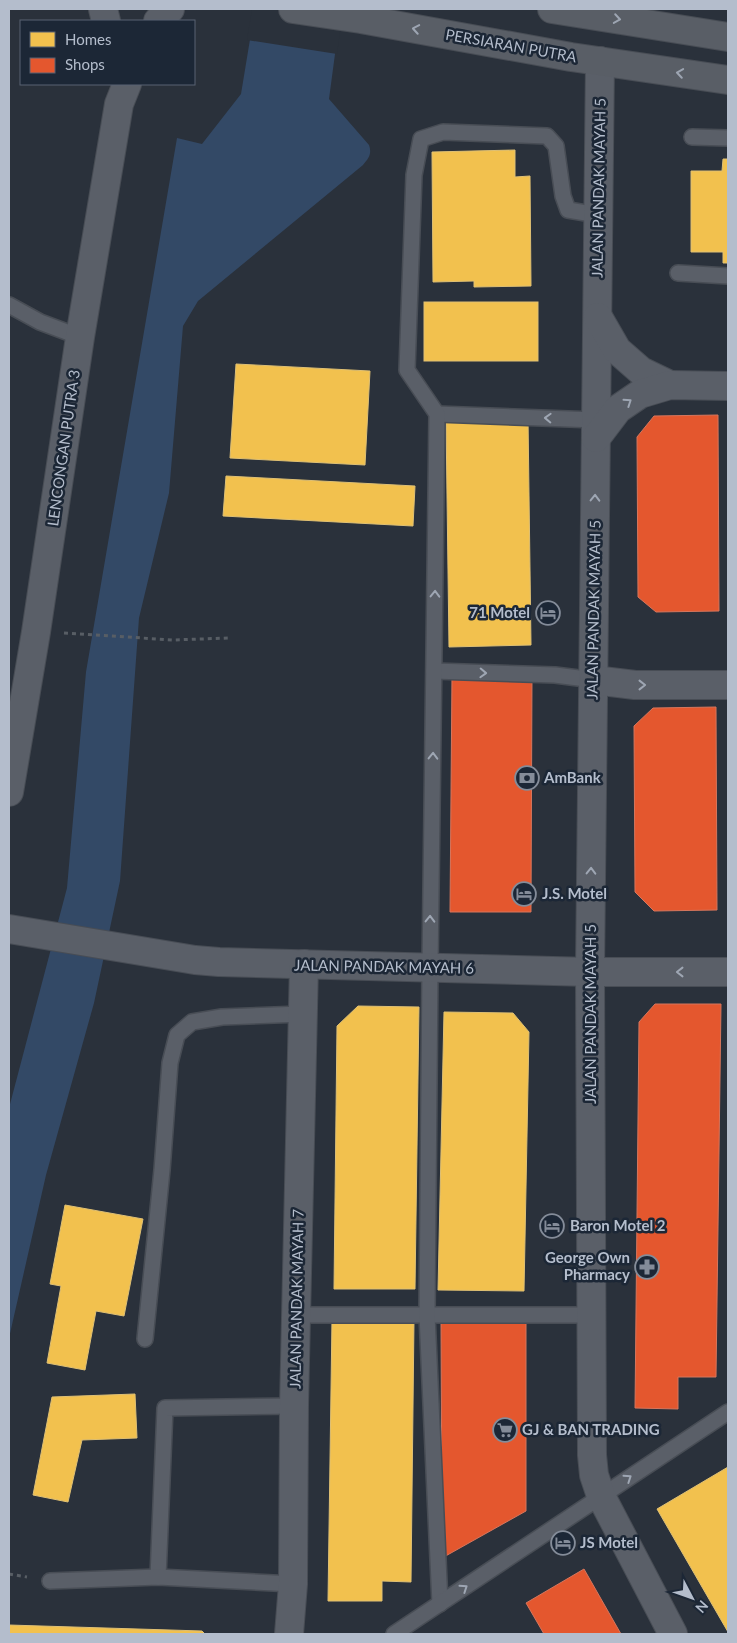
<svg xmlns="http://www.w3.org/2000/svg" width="737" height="1643" font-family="Lato,sans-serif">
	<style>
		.water { fill: #334966 }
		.pier { fill: #2a313b }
		.homes { fill: #f2c14e; stroke: #dfc074 }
		.shops { fill: #e4572e; stroke: #d6765d }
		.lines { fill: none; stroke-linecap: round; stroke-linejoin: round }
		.service-casing { stroke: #484d55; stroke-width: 18 }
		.minor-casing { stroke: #484d55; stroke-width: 30 }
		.secondary-casing { stroke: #484d55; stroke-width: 30 }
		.path { stroke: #585e65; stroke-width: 3; stroke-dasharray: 4 4; stroke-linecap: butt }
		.service { stroke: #5a5f68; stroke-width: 15 }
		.minor { stroke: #5a5f68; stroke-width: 28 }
		.secondary { stroke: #595e66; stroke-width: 28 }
		.oneway { stroke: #9da5b2 }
		.oneway2 { stroke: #9ea6b3 }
		.labels { text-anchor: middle; stroke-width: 5; stroke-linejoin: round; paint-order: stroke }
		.street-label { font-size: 15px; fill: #b4bdcc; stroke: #1c2736 }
		.poi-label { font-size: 15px; font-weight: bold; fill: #b4bdcc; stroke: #1c2736; text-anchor: start }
	</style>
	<rect width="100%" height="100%" fill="#2a313b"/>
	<path class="water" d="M255,9H341L329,99L369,145C372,154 369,158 363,165L198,301L183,326L169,493L139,618L120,881L94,1003L46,1175L9,1338V1108L67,888L86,672L177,138L202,144L241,94Z"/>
	<polygon class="pier" points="252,9 343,9 337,54 247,40"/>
	<g class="homes">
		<polygon points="515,150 515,177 530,176 531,286 474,287 474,281 433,282 432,152"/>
		<polygon points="723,159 728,159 728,263 723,263 723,252 691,252 691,171 722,171"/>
		<rect x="424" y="302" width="114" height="59"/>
		<polygon points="236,364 370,371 365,465 230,458"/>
		<polygon points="528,418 531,645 449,647 446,419"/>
		<polygon points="226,476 415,486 413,526 223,516"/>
		<polygon points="358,1006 419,1007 415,1289 334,1289 337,1026"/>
		<polygon points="444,1012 513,1013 529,1032 524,1291 438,1290"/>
		<polygon points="65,1205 143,1219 124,1316 96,1311 85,1370 47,1363 61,1286 50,1284"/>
		<polygon points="332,1319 414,1319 411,1582 382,1581 382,1601 328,1601"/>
		<polygon points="135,1394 137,1438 82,1440 68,1502 33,1495 52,1397"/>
		<polygon points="728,1467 728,1632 657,1509"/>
		<polygon points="9,1625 202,1631 205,1634 9,1634"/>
	</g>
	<g class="shops">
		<polygon points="718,415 719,611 656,612 638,597 637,437 654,416"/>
		<polygon points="452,675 532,675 531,912 450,912"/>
		<polygon points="716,707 717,910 654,911 635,892 634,726 653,708"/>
		<polygon points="655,1004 721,1004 716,1377 678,1377 678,1409 635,1408 639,1022"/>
		<polygon points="526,1319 526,1511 442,1558 441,1320"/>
		<polygon points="584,1569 621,1634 544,1634 526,1603"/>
	</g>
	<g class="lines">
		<g class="service-casing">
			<g id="service">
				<polyline points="692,137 728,138"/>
				<polyline points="678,273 728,276"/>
				<polyline points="9,305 40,322 80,337"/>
				<polyline points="437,414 596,420"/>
				<polyline points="434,671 555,675 594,680"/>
				<polyline points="296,1315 591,1315"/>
				<polyline points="145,1339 162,1170 170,1063 177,1035 192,1022 222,1017 302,1014"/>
				<polyline points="158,1577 165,1408 294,1406"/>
				<polyline points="50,1581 158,1577 293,1584"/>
				<polyline points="440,1604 427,1315 430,968 437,414 407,370 414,175 421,139 443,132 547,136 556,146 563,196 568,210 598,215"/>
				<polyline points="394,1634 728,1412"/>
			</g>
		</g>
		<g class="minor-casing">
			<g id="minor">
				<polyline points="103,9 106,21"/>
				<polyline points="158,21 170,9"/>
				<polyline points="600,61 590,972 592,1455 594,1475 601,1496 673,1634"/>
				<polyline points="598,317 617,350 641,371 670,385"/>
				<polyline points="596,438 618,409 640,394 670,385 728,386"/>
				<polyline points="594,680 635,685 728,685"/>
				<polyline points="9,792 36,632 80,337 119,104 127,84"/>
				<polyline points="9,929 195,960 219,962 590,972 728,972"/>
				<polyline points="289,1634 293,1584 294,1406 304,964"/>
			</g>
		</g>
		<g class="secondary-casing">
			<g id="secondary">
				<polyline points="293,9 361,19 571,57 728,80"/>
				<polyline points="552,9 728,37"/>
			</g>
		</g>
		<g class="path">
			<polyline points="64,633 173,640 228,638"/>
			<polyline points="9,1574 27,1577"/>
		</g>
		<use href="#service" class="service"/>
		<use href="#minor" class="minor"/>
		<use href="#secondary" class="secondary"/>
	</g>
	<defs><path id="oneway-chevron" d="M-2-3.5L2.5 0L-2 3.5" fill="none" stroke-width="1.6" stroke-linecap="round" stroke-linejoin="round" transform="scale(1.25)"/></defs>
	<g class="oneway">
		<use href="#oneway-chevron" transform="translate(617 19) rotate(9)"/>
		<use href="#oneway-chevron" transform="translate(416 29) rotate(-170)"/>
		<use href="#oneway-chevron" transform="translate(680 73) rotate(-171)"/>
	</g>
	<g class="oneway2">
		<use href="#oneway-chevron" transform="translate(628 402) rotate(-34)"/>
		<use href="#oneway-chevron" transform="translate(548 418) rotate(-178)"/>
		<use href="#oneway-chevron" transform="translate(595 498) rotate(-89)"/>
		<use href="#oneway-chevron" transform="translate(435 594) rotate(-89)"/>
		<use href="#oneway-chevron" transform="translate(483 673) rotate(2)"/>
		<use href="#oneway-chevron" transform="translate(642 685)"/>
		<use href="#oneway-chevron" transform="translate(433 756) rotate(-89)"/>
		<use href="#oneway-chevron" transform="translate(591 871) rotate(-89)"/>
		<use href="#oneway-chevron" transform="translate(430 919) rotate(-89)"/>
		<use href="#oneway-chevron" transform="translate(680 972) rotate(-180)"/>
		<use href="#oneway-chevron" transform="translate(628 1478) rotate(-34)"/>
		<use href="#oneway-chevron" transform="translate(464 1588) rotate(-34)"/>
	</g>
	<defs>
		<g id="hotel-ring" transform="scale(1.25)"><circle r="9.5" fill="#1c2736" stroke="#848c99" stroke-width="1.5"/><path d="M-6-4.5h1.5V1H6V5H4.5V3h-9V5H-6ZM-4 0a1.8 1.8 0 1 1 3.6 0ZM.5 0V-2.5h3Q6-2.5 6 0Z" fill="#848c99"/></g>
		<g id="bank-ring" transform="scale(1.25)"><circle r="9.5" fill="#1c2736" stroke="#848c99" stroke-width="1.5"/><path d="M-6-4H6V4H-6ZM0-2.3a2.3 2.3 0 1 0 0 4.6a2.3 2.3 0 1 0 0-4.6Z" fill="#848c99"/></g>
		<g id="pharmacy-ring" transform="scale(1.25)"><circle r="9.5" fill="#1c2736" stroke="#848c99" stroke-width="1.5"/><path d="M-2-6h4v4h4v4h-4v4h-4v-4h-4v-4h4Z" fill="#848c99"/></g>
		<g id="supermarket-ring" transform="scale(1.25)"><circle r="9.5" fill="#1c2736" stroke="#848c99" stroke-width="1.5"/><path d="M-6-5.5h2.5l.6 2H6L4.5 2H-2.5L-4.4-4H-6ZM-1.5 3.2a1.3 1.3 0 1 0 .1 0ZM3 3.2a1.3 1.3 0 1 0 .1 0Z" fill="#848c99"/></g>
	</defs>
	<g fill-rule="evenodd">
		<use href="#hotel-ring" x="548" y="613"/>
		<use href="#bank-ring" x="527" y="778"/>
		<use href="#hotel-ring" x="524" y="894"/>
		<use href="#hotel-ring" x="552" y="1226"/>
		<use href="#pharmacy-ring" x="647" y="1267"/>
		<use href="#supermarket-ring" x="505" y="1430"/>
		<use href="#hotel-ring" x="563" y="1543"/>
	</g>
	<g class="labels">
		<g class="street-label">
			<text transform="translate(511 46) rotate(10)" y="5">PERSIARAN PUTRA</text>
			<text transform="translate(599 188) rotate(-89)" y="5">JALAN PANDAK MAYAH 5</text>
			<text transform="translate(64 448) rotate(-82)" y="5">LENCONGAN PUTRA 3</text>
			<text transform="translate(594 610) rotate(-89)" y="5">JALAN PANDAK MAYAH 5</text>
			<text transform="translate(384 967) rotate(1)" y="5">JALAN PANDAK MAYAH 6</text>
			<text transform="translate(591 1014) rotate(-90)" y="5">JALAN PANDAK MAYAH 5</text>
			<text transform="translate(297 1299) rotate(-89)" y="5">JALAN PANDAK MAYAH 7</text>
		</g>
		<g class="poi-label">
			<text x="530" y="618" text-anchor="end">71 Motel</text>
			<text x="544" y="783">AmBank</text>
			<text x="542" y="899">J.S. Motel</text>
			<text x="570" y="1231">Baron Motel 2</text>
			<text x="630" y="1263" text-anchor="end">George Own<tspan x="630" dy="17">Pharmacy</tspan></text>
			<text x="522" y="1435">GJ &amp; BAN TRADING</text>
			<text x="580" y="1548">JS Motel</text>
		</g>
	</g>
	<rect width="737" height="1643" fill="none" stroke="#b4bdcc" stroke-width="20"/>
	<rect x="20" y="20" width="175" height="65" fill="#1c2736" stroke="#596372"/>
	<rect x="30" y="32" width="25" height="15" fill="#f2c14e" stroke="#596372"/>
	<text x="65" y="45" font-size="15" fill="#b4bdcc">Homes</text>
	<rect x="30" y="58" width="25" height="15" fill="#e4572e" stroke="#596372"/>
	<text x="65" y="70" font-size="15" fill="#b4bdcc">Shops</text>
	<g transform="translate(692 1598) rotate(131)" stroke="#1c2736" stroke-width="4" paint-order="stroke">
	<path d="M0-4L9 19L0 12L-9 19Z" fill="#b4bdcc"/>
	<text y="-8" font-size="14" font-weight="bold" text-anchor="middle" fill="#b4bdcc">N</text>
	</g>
</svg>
